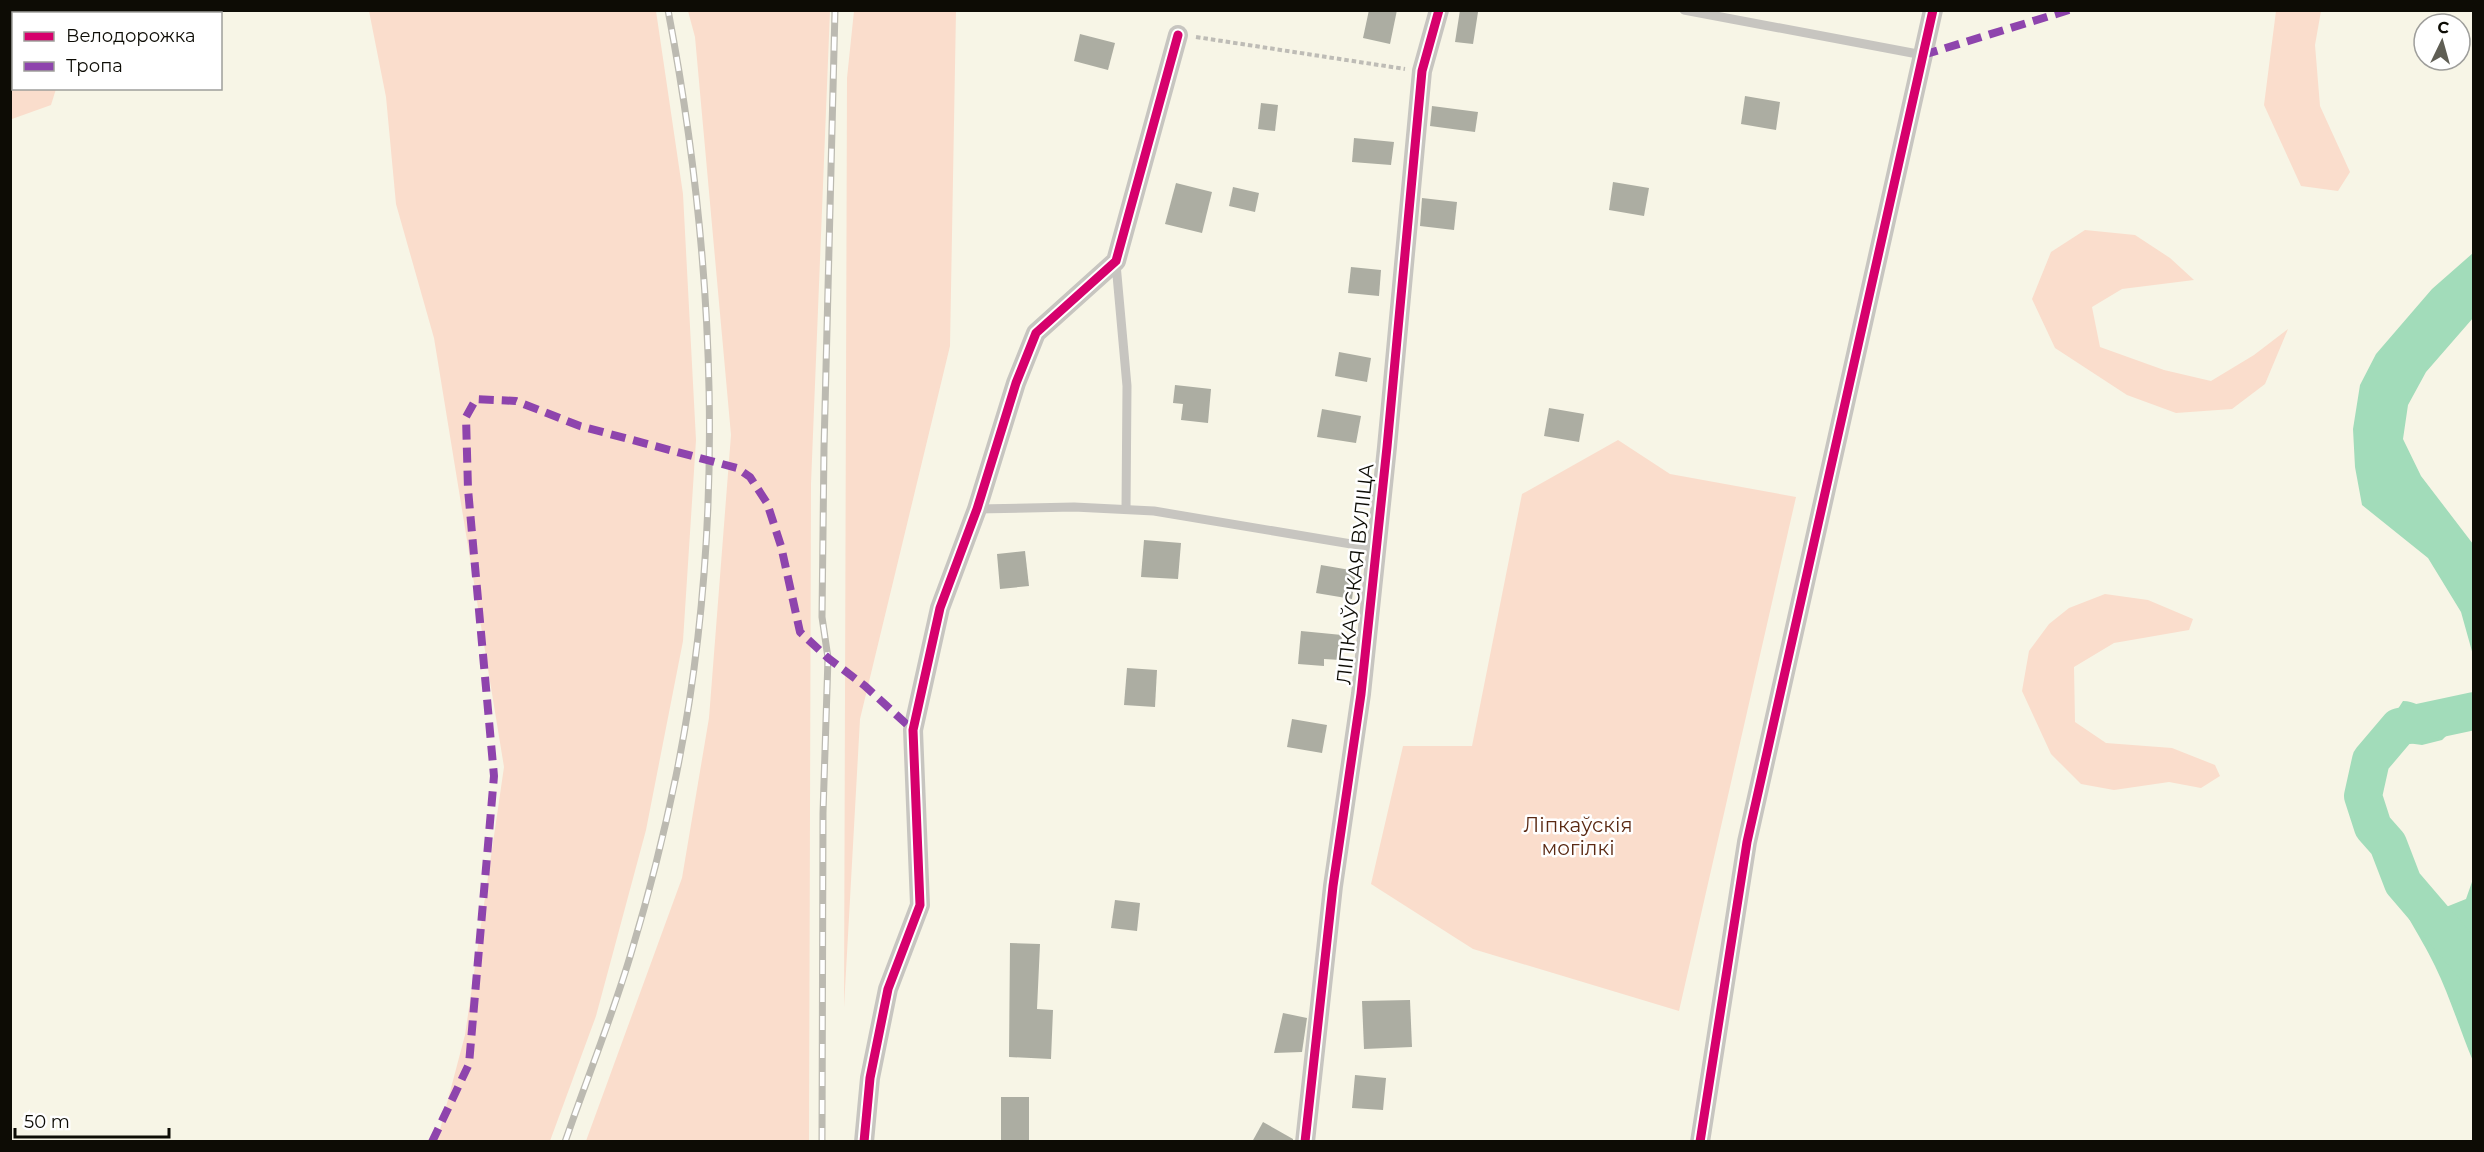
<svg xmlns="http://www.w3.org/2000/svg" width="2484" height="1152" font-family="Montserrat,sans-serif">
	<style>
		.green { fill: #faddcc }
		.water { fill: #a2dcba }
		.lines { fill: none; stroke-linecap: round; stroke-linejoin: round }
		.river { stroke: #a2dcba; stroke-width: 38 }
		.building { fill: #acada2 }
		.path { stroke: #bebcb6; stroke-width: 4; stroke-dasharray: 4.5 3; stroke-linecap: butt }
		.lane { stroke: #c7c5c0; stroke-width: 9 }
		.street { stroke: #c7c5c0; stroke-width: 20 }
		.rail-casing { stroke: #bcbab1; stroke-width: 7 }
		.rail { stroke: #fff; stroke-width: 4.5; stroke-dasharray: 14; stroke-linecap: butt }
		.quiet { stroke: #8e44ad; stroke-width: 8; stroke-dasharray: 15 8; stroke-linecap: butt }
		.cycleway-casing { stroke: #fff; stroke-width: 13 }
		.cycleway { stroke: #d6006c; stroke-width: 9 }
		.labels { text-anchor: middle; stroke-width: 5; stroke-linejoin: round; paint-order: stroke }
		.street-label { font-size: 20px; fill: #0d0c05; stroke: #fff }
		.park-label { font-size: 20px; fill: #5b2a14; stroke: #fff }
	</style>
	<rect width="100%" height="100%" fill="#f7f5e6"/>
	<g class="green">
		<polygon points="21,11 74,11 76,13 21,13"/>
		<polygon points="369,11 656,11 683,194 696,440 683,641 646,830 596,1016 550,1141 437,1141 465,1035 504,767 434,338 396,204 386,97"/>
		<polygon points="688,11 830,11 811,484 809,1141 586,1141 682,878 709,718 731,435 695,37"/>
		<polygon points="854,11 956,11 950,346 860,719 844,1007 847,78"/>
		<polygon points="2276,11 2321,11 2315,45 2320,106 2350,172 2338,191 2301,186 2264,105"/>
		<polygon points="13,44 14,88 56,89 51,105 12,119 10,57"/>
		<polygon points="2085,230 2135,235 2170,258 2194,280 2122,289 2092,307 2100,347 2164,370 2211,381 2254,355 2288,329 2265,384 2232,409 2176,413 2127,395 2055,348 2032,299 2051,252"/>
		<polygon points="1618,440 1670,474 1796,497 1679,1011 1473,949 1371,884 1403,746 1472,746 1522,494"/>
		<polygon points="2105,594 2148,600 2193,619 2189,630 2114,643 2074,667 2075,722 2106,743 2172,748 2215,765 2220,776 2201,788 2169,782 2114,790 2081,784 2051,754 2022,691 2029,651 2049,624 2069,608"/>
	</g>
	<g class="water">
		<polygon points="2473,253 2473,318 2426,372 2408,405 2403,439 2421,476 2473,544 2473,655 2461,612 2428,558 2362,505 2355,467 2353,429 2360,385 2376,354 2432,289"/>
		<path d="M2403,701C2414,701 2420,707 2430,709C2445,711 2460,707 2473,703V731L2462,726L2452,730L2442,740L2422,745L2400,742L2389,732L2394,715Z"/>
		<path d="M2400,864L2432,898L2446,907L2466,899L2473,879V1061C2460,1030 2450,997 2435,966C2420,933 2396,906 2391,869Z"/>
	</g>
	<g class="lines">
		<polyline class="river" points="2474,711 2399,727 2371,760 2363,796 2373,827 2388,844 2403,883 2474,966"/>
	</g>
	<g class="building">
		<polygon points="1369,10 1397,10 1390,44 1363,38"/>
		<polygon points="1460,10 1478,12 1473,44 1455,42"/>
		<polygon points="1080,34 1115,43 1108,70 1074,61"/>
		<polygon points="1745,96 1780,102 1776,130 1741,124"/>
		<polygon points="1261,103 1278,105 1275,131 1258,129"/>
		<polygon points="1432,106 1478,112 1475,132 1430,126"/>
		<polygon points="1354,138 1394,142 1391,165 1352,162"/>
		<polygon points="1613,182 1649,188 1644,216 1609,210"/>
		<polygon points="1176,183 1212,192 1202,233 1165,224"/>
		<polygon points="1233,187 1259,193 1255,212 1229,206"/>
		<polygon points="1422,198 1457,202 1454,230 1420,226"/>
		<polygon points="1351,267 1381,270 1379,296 1348,293"/>
		<polygon points="1339,352 1371,358 1367,382 1335,376"/>
		<polygon points="1175,385 1211,389 1208,423 1181,420 1183,404 1173,403"/>
		<polygon points="1549,408 1584,414 1579,442 1544,436"/>
		<polygon points="1322,409 1361,416 1356,443 1317,437"/>
		<polygon points="1144,540 1181,543 1178,579 1141,577"/>
		<polygon points="1025,551 1029,586 1000,589 997,554"/>
		<polygon points="1321,565 1356,571 1352,599 1316,593"/>
		<polygon points="1301,631 1342,635 1340,660 1324,659 1324,666 1298,664"/>
		<polygon points="1127,668 1157,670 1155,707 1124,705"/>
		<polygon points="1292,719 1327,725 1322,753 1287,747"/>
		<polygon points="1115,900 1140,903 1137,931 1111,928"/>
		<polygon points="1010,943 1040,944 1037,1009 1053,1010 1051,1059 1009,1057"/>
		<polygon points="1410,1000 1412,1047 1364,1049 1362,1001"/>
		<polygon points="1283,1013 1307,1018 1302,1052 1274,1053"/>
		<polygon points="1355,1075 1386,1078 1383,1110 1352,1108"/>
		<rect x="1001" y="1097" width="28" height="45"/>
		<polygon points="1263,1122 1293,1139 1293,1142 1252,1142"/>
	</g>
	<g class="lines">
		<polyline class="path" points="1196,37 1405,69"/>
		<g class="lane">
			<polyline points="1684,10 1923,55"/>
			<polyline points="1116,264 1127,386 1126,509"/>
			<polyline points="977,509 1074,507 1154,511 1375,548"/>
		</g>
		<g class="street">
			<polyline points="864,1142 870,1078 888,989 920,905 913,730 940,608 977,509 1016,383 1036,333 1116,261 1178,35"/>
			<polyline points="1305,1142 1333,886 1361,694 1387,447 1422,71 1439,10"/>
			<polyline points="1700,1142 1747,842 1933,10"/>
		</g>
		<g class="rail-casing">
			<g id="rail">
				<path d="M565,1142C587,1078 613,1015 632,950C649,894 664,834 676,776C727,525 716,261 668,10"/>
				<polyline points="822,1142 823,813 828,658 822,617 824,448 835,10"/>
			</g>
		</g>
		<use href="#rail" class="rail"/>
		<g class="quiet">
			<polyline points="1923,55 2069,10"/>
			<polyline points="432,1142 469,1064 494,776 468,489 466,417 476,399 516,401 580,426 737,468 750,477 767,503 781,546 800,632 828,658 865,686 913,730"/>
		</g>
		<g class="cycleway-casing">
			<g id="cycleway">
				<polyline points="864,1142 870,1078 888,989 920,905 913,730 940,608 977,509 1016,383 1036,333 1116,261 1178,35"/>
				<polyline points="1305,1142 1333,886 1361,694 1387,447 1422,71 1439,10"/>
				<polyline points="1700,1142 1747,842 1933,10"/>
			</g>
		</g>
		<use href="#cycleway" class="cycleway"/>
	</g>
	<g class="labels">
		<g class="street-label">
			<text transform="translate(1355 574) rotate(-84)" y="7">ЛІПКАЎСКАЯ ВУЛІЦА</text>
		</g>
		<g class="park-label">
			<text x="1578" y="832">Ліпкаўскія<tspan x="1578" dy="23">могілкі</tspan></text>
		</g>
	</g>
	<rect width="2484" height="1152" fill="none" stroke="#0d0c05" stroke-width="24"/>
	<rect x="12" y="12" width="210" height="78" fill="#ffffff" stroke="#9e9e9b" stroke-width="1.5"/>
	<rect x="24" y="32" width="30" height="9" fill="#d6006c" stroke="#9e9e9b" stroke-width="1.5"/>
	<text x="66" y="42" font-size="18" fill="#0d0c05">Велодорожка</text>
	<rect x="24" y="62" width="30" height="9" fill="#8e44ad" stroke="#9e9e9b" stroke-width="1.5"/>
	<text x="66" y="72" font-size="18" fill="#0d0c05">Тропа</text>
	<g transform="translate(2442 42) rotate(5)"><circle r="28" fill="#ffffff" stroke="#9e9e9b" stroke-width="1.5"/>
	<path d="M0-4.5L10 22L0 15L-10 22Z" fill="#5f5e54"/>
	<text y="-9" font-size="16" font-weight="bold" text-anchor="middle" fill="#0d0c05">С</text>
	</g>
	<path d="M15 1128v9h154v-9" fill="none" stroke="#0d0c05" stroke-width="3"/>
	<text x="24" y="1128" font-size="18" fill="#0d0c05" stroke="#ffffff" stroke-width="4.5" paint-order="stroke">50 m</text>
</svg>
